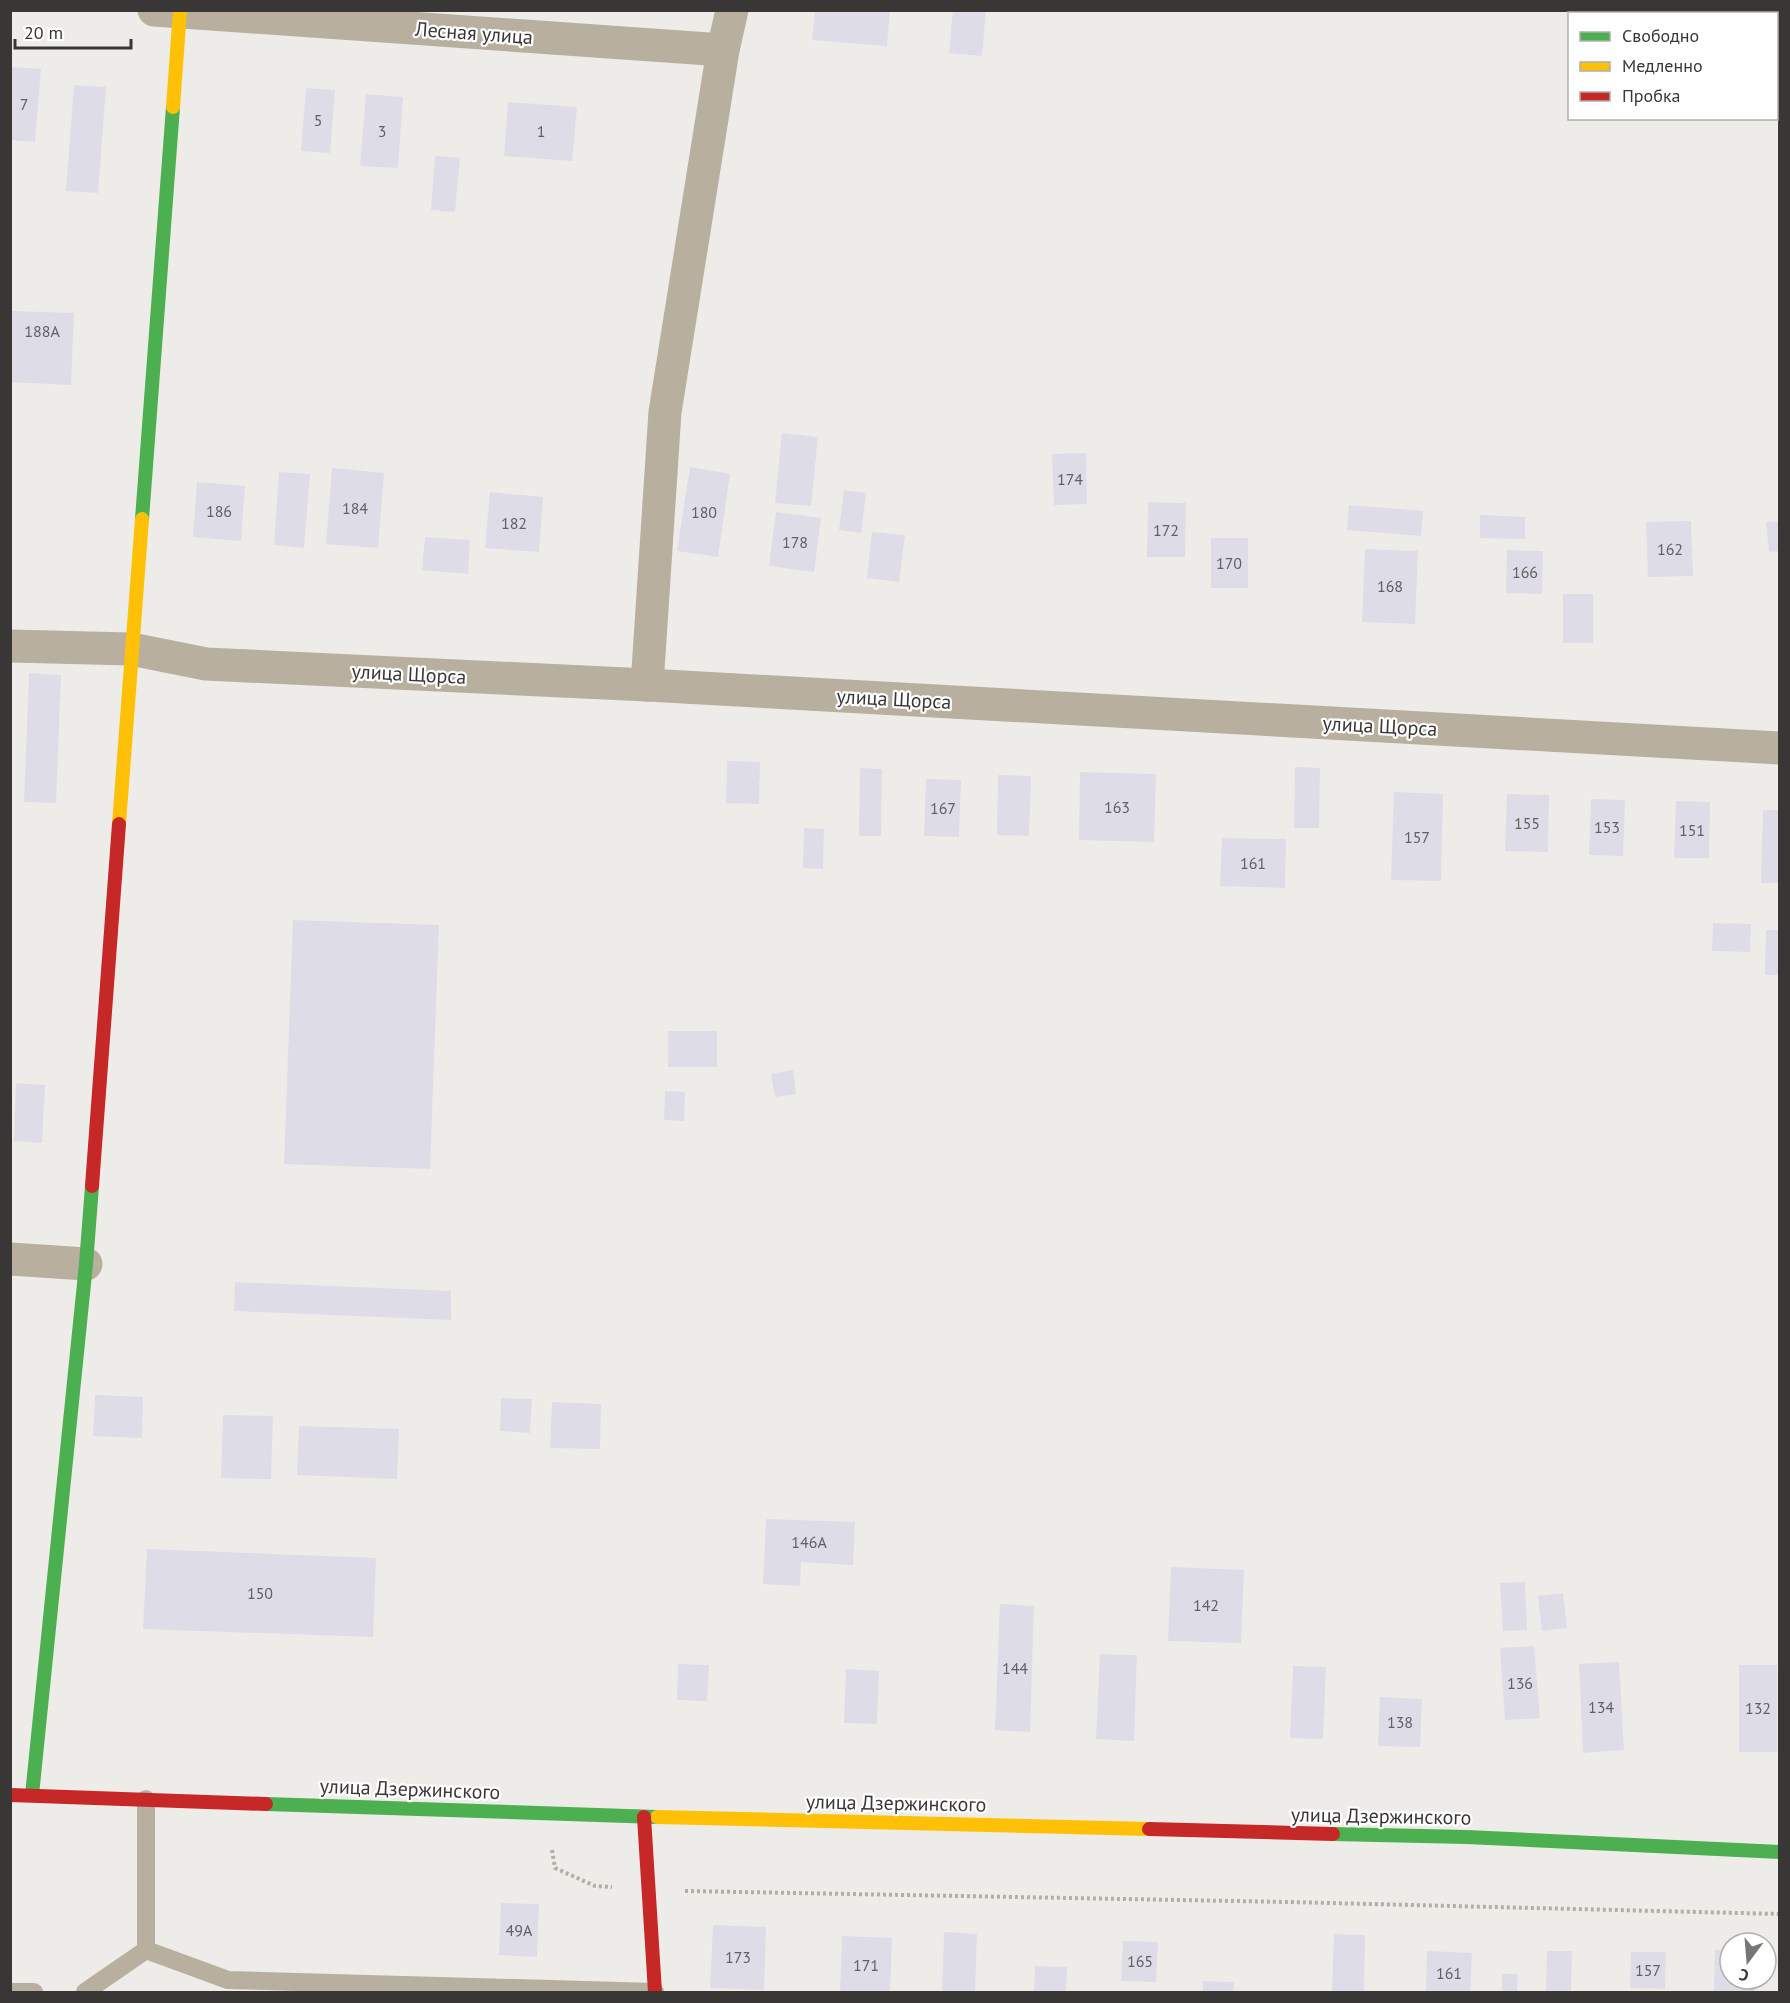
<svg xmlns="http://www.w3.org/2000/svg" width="1790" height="2003" font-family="'PT Sans',sans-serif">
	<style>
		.building { fill: #dedde7 }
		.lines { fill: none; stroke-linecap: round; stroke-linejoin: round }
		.path { stroke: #b3aea3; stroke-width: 4; stroke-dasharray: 3 3; stroke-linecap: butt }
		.lane { stroke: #b8af9e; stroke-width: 18 }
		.street { stroke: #b8af9e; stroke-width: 33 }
		.fast { stroke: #4caf50; stroke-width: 14 }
		.slow { stroke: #ffc107; stroke-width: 14 }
		.jam { stroke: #c62828; stroke-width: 14 }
		.labels { text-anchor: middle; stroke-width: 4.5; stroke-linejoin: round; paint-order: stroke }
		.number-label { font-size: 16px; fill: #626062 }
		.street-label { font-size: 20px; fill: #393735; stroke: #fff }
	</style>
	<rect width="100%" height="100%" fill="#eeece8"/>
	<g class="building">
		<polygon points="815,10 890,10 887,46 812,40"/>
		<polygon points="953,10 986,10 982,56 949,53"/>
		<polygon points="10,67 41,69 35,142 10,140"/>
		<polygon points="74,85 106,87 98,193 66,191"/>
		<polygon points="306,88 335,90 330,153 301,151"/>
		<polygon points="366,94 403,97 398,168 360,166"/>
		<polygon points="508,102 577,107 572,161 504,156"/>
		<polygon points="435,156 460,158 455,212 431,210"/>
		<polygon points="12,311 74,313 71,385 10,382"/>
		<polygon points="782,433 818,437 811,506 775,503"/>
		<polygon points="1086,453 1087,504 1054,505 1052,454"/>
		<polygon points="690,467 730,474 718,557 677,551"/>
		<polygon points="332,468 384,473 378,548 326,544"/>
		<polygon points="279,472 310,474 304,548 274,545"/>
		<polygon points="197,482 245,486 241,541 193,537"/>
		<polygon points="844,490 866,493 861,533 839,530"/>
		<polygon points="490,492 543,497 539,552 485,548"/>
		<polygon points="1148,502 1186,503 1185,557 1147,557"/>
		<polygon points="1349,505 1423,511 1421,536 1347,530"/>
		<polygon points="776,512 821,518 814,572 769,566"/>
		<polygon points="1480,515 1525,517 1525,539 1480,538"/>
		<polygon points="1691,521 1693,576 1648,577 1646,522"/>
		<polygon points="1780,521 1780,551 1769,552 1766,522"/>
		<polygon points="872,532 905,535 899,582 867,578"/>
		<polygon points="425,537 470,540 468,574 422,570"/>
		<rect x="1211" y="538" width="37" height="50"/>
		<polygon points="1365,549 1418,551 1415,624 1362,622"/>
		<polygon points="1507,550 1543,551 1542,594 1506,593"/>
		<rect x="1563" y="594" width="30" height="49"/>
		<polygon points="29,673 61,675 56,803 24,802"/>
		<polygon points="727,761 760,762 759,804 726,803"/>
		<polygon points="1295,767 1320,768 1319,828 1294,828"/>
		<polygon points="860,768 882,769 881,836 859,836"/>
		<polygon points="1080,772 1156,774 1154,842 1079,840"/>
		<polygon points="998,775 1031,776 1029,836 997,835"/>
		<polygon points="926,779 961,780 959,837 924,836"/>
		<polygon points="1394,792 1443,794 1441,881 1391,880"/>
		<polygon points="1507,794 1549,795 1548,852 1505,851"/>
		<polygon points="1591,799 1625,800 1623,856 1589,855"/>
		<polygon points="1676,801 1710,802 1709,858 1674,858"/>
		<polygon points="1763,810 1780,810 1780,883 1761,883"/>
		<polygon points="804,828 824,829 823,869 803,868"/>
		<polygon points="1222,838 1286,839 1285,888 1220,886"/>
		<polygon points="293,920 439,925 430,1169 284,1164"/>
		<polygon points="1713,923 1751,924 1750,952 1712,951"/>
		<polygon points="1766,930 1780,930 1780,975 1765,975"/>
		<rect x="668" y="1031" width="49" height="36"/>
		<polygon points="793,1070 796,1094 775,1097 771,1074"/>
		<polygon points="16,1083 45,1085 42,1143 14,1141"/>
		<polygon points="665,1091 685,1092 684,1121 664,1120"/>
		<polygon points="235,1282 451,1291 451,1320 234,1311"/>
		<polygon points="95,1395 143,1397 142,1438 93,1436"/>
		<polygon points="501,1398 532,1399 530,1433 500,1431"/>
		<polygon points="552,1402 601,1404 600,1449 550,1448"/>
		<polygon points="223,1415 273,1416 271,1479 221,1478"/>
		<polygon points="299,1426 399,1429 397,1479 297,1475"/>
		<polygon points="766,1519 855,1522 853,1565 801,1562 800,1586 763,1584"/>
		<polygon points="147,1549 376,1558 373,1637 143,1629"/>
		<polygon points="1171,1567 1244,1570 1241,1643 1168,1641"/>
		<polygon points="1525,1582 1527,1630 1503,1631 1500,1583"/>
		<polygon points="1563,1593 1567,1628 1542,1631 1538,1596"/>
		<polygon points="1000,1604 1034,1606 1030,1732 995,1730"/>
		<polygon points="1534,1646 1540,1718 1505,1720 1500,1648"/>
		<polygon points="1100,1654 1137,1655 1134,1741 1096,1739"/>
		<polygon points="1619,1662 1624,1750 1583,1753 1579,1664"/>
		<polygon points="678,1664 709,1665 707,1701 677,1700"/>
		<rect x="1739" y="1665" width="38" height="87"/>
		<polygon points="1293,1666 1326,1667 1323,1739 1290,1738"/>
		<polygon points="846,1669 879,1671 877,1724 844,1723"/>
		<polygon points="1380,1697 1422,1699 1420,1747 1378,1746"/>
		<polygon points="501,1903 539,1904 537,1957 499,1955"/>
		<polygon points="713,1925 766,1927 764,1990 710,1988"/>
		<polygon points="944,1932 977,1934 975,1992 942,1992"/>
		<polygon points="1334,1934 1365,1935 1364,1992 1332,1992"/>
		<polygon points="842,1936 892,1938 890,1992 840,1992"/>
		<polygon points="1123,1941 1158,1942 1156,1982 1121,1981"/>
		<polygon points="1715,1950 1730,1950 1730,1979 1754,1979 1754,1992 1714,1992"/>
		<polygon points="1427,1951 1472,1953 1470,1992 1426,1992"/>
		<polygon points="1547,1951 1572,1951 1571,1992 1546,1992"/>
		<polygon points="1631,1952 1666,1952 1665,1989 1630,1988"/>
		<polygon points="1035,1966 1067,1967 1066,1992 1034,1992"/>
		<polygon points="1502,1974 1518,1974 1517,1992 1502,1992"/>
		<polygon points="1203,1981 1234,1982 1233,1992 1203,1992"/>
	</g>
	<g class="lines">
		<g class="path">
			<polyline points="552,1850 555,1868 595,1886 612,1887"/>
			<polyline points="685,1891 1288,1902 1780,1914"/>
		</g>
		<g class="lane">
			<polyline points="146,1799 146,1950"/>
			<polyline points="10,1992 34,1992"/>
			<polyline points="85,1992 146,1950 228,1980 655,1992"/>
		</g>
		<g class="street">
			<polyline points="154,10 723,50"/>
			<polyline points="10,646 131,649 206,664 647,685 1780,748"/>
			<polyline points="647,685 665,412 723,50 732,10"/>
			<polyline points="10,1259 86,1264"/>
		</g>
		<g class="fast">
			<polyline points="142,519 173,107"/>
			<polyline points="32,1795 86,1264 92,1186"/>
			<polyline points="266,1804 657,1817"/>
			<polyline points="1333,1834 1467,1837 1780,1852"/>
		</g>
		<g class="slow">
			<polyline points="173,107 180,10"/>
			<polyline points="119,824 142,519"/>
			<polyline points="657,1817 1149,1829"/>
		</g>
		<g class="jam">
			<polyline points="92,1186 119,824"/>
			<polyline points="10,1795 266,1804"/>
			<polyline points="644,1817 655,1992"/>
			<polyline points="1149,1829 1333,1834"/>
		</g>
	</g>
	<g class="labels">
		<g class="number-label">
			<text x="24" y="110">7</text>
			<text x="318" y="126">5</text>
			<text x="382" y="137">3</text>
			<text x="541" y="137">1</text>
			<text x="42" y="337">188А</text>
			<text x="1070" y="485">174</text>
			<text x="355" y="514">184</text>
			<text x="219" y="517">186</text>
			<text x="704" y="518">180</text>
			<text x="514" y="529">182</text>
			<text x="1166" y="536">172</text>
			<text x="795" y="548">178</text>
			<text x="1670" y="555">162</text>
			<text x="1229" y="569">170</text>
			<text x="1525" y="578">166</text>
			<text x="1390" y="592">168</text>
			<text x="1117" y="813">163</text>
			<text x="943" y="814">167</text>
			<text x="1527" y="829">155</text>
			<text x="1607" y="833">153</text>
			<text x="1692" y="836">151</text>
			<text x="1417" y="843">157</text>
			<text x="1253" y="869">161</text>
			<text x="809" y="1548">146А</text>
			<text x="260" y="1599">150</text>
			<text x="1206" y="1611">142</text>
			<text x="1015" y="1674">144</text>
			<text x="1520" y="1689">136</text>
			<text x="1601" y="1713">134</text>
			<text x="1758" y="1714">132</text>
			<text x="1400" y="1728">138</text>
			<text x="519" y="1936">49А</text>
			<text x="738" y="1963">173</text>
			<text x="1140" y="1967">165</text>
			<text x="866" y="1971">171</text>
			<text x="1648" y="1976">157</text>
			<text x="1449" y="1979">161</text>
		</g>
		<g class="street-label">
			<text transform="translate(474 33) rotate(4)" y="7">Лесная улица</text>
			<text transform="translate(409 674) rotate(3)" y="7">улица Щорса</text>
			<text transform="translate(894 699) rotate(3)" y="7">улица Щорса</text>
			<text transform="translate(1380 726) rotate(3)" y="7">улица Щорса</text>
			<text transform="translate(410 1789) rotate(2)" y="7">улица Дзержинского</text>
			<text transform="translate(896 1803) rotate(1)" y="7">улица Дзержинского</text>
			<text transform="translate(1381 1816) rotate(1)" y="7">улица Дзержинского</text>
		</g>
	</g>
	<rect width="1790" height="2003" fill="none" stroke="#393735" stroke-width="24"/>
	<rect x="1568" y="12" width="210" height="108" fill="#ffffff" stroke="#b0afae" stroke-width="1.5"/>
	<rect x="1580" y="32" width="30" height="9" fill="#4caf50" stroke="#b0afae" stroke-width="1.5"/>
	<text x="1622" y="42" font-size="18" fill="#393735">Свободно</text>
	<rect x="1580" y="62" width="30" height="9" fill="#ffc107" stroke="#b0afae" stroke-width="1.5"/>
	<text x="1622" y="72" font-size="18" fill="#393735">Медленно</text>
	<rect x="1580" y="92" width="30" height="9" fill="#c62828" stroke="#b0afae" stroke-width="1.5"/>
	<text x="1622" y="102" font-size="18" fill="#393735">Пробка</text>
	<g transform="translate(1748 1961) rotate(196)"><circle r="28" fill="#ffffff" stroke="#b0afae" stroke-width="1.5"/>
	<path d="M0-4.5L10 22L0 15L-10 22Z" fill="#787674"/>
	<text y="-9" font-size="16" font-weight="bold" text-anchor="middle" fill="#393735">С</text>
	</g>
	<path d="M15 39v9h116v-9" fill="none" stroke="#393735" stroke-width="3"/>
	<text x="24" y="39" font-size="18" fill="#393735" stroke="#ffffff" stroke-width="4.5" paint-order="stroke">20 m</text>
</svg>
